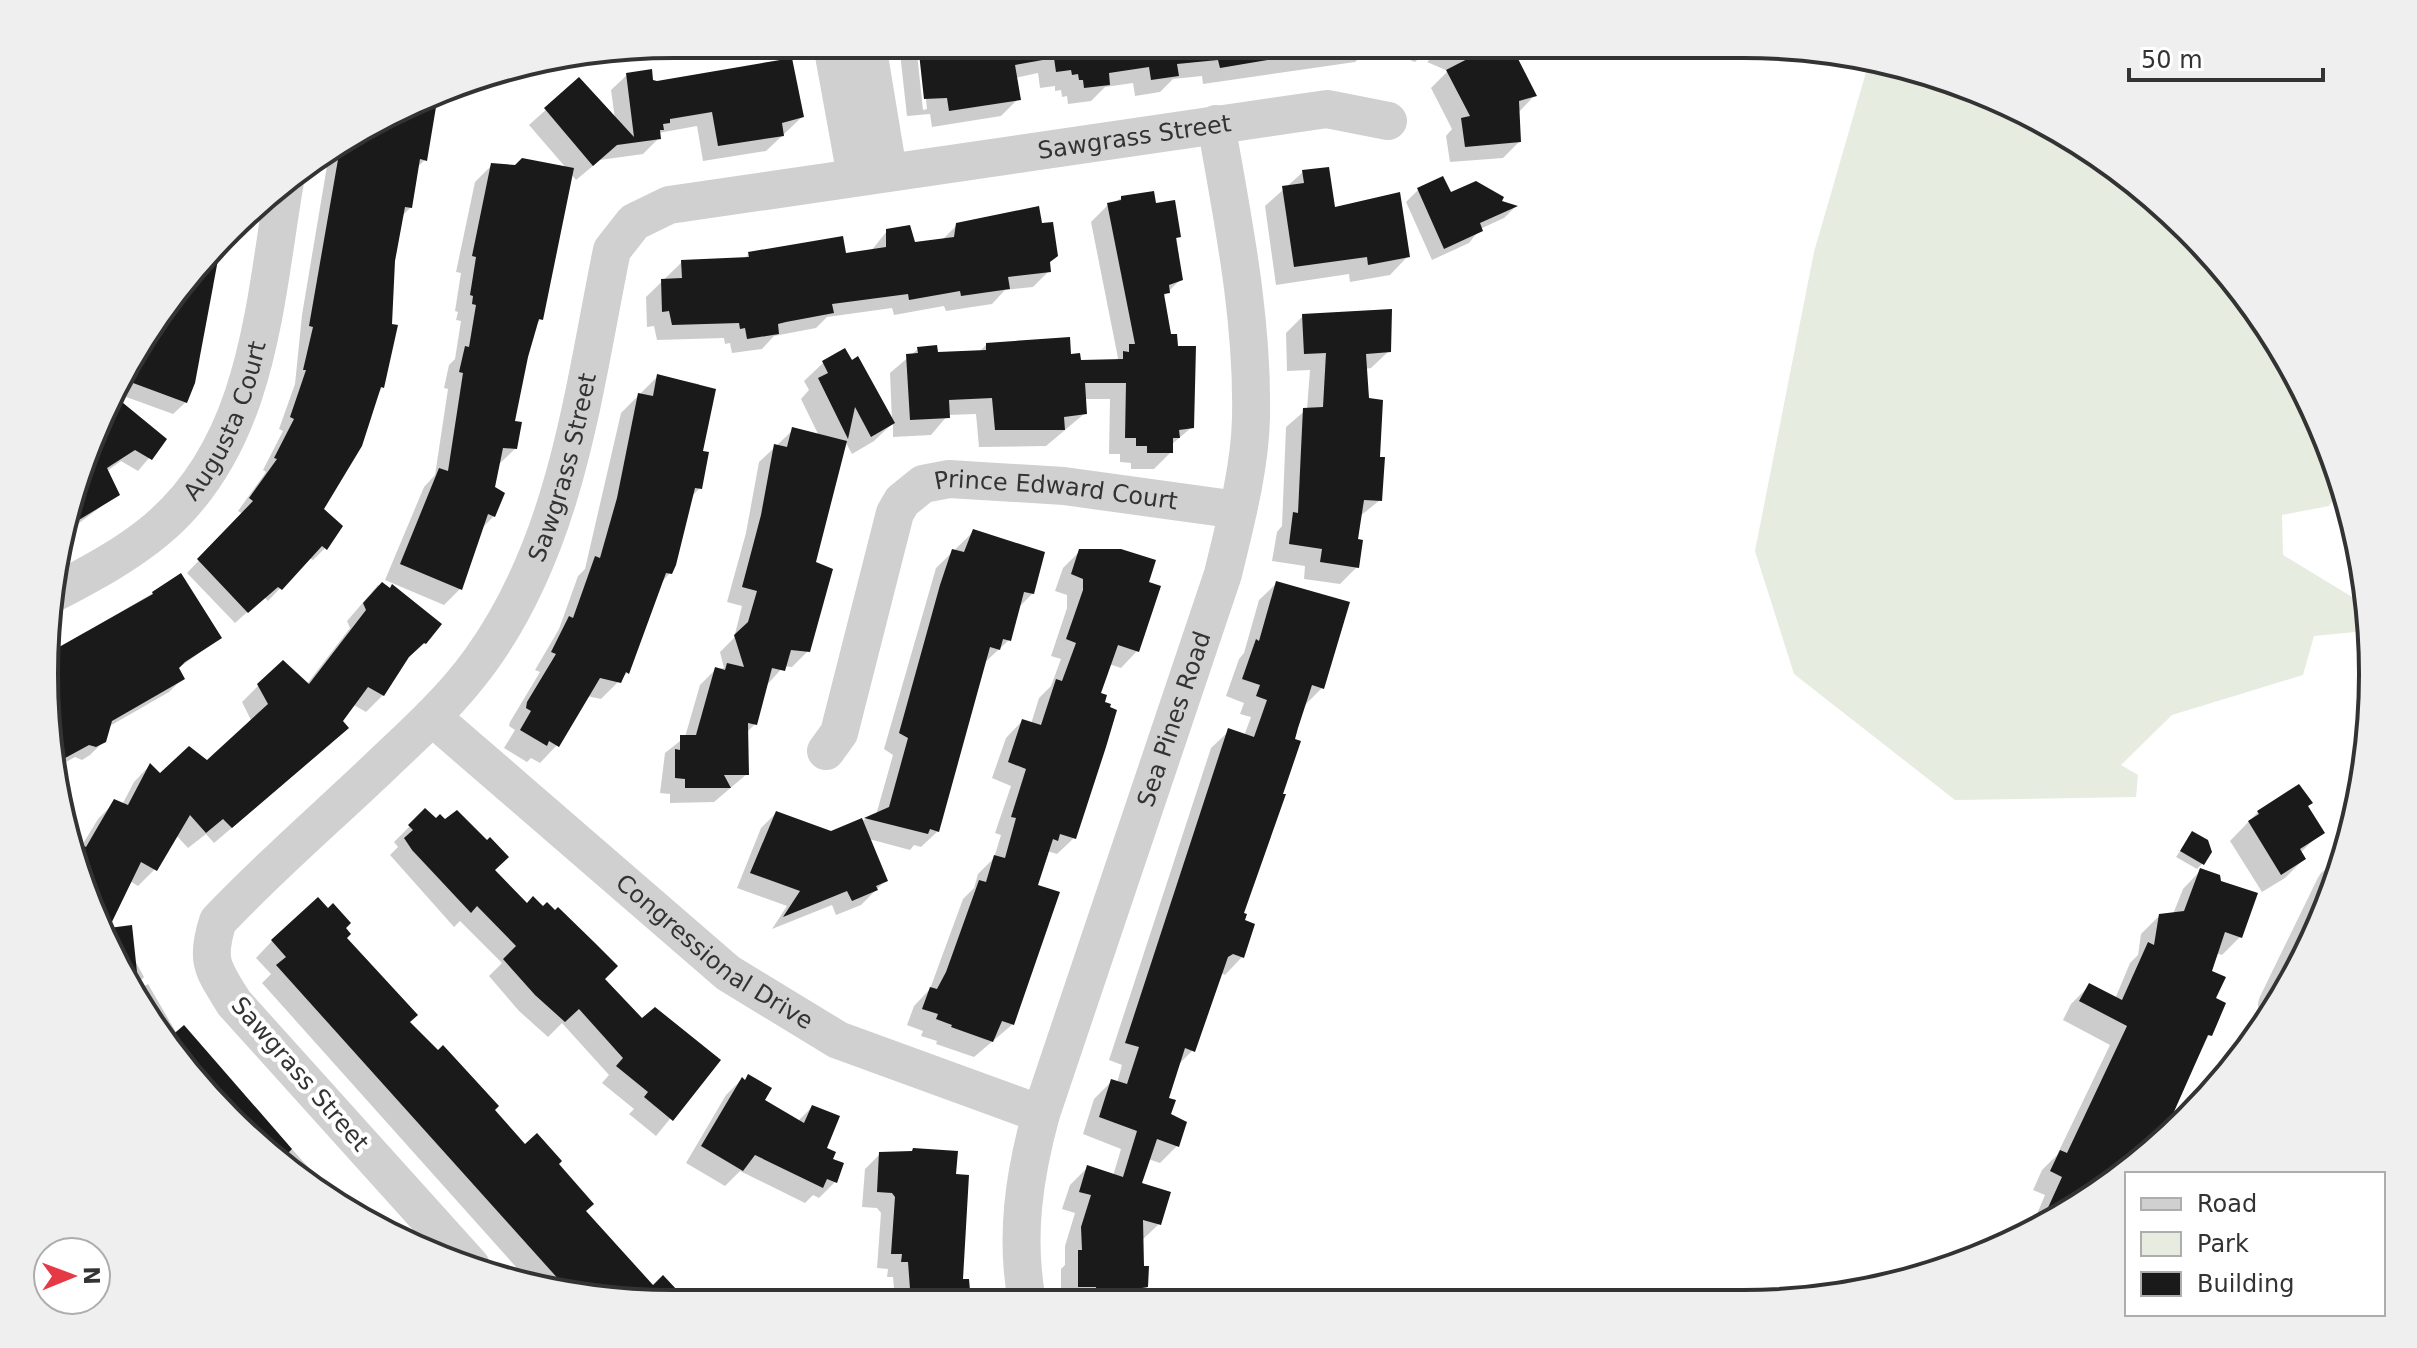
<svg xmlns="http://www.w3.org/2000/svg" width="2417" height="1348" font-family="'DejaVu Sans',sans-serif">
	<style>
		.green { fill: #e6ecdf }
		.shadow { fill: #0003 }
		.building { fill: #1a1a1a }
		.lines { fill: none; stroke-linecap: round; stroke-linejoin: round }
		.minor { stroke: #d0d0d0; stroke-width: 38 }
		.labels { text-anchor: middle; stroke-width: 8; stroke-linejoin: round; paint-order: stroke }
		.street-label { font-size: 24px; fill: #333; stroke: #fff }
		.rim { fill: none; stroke: #333; stroke-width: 4 }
	</style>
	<rect width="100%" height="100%" fill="#fff"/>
	<path class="green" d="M1869,62C1894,67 1922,69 1946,78C2100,131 2236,250 2308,396C2322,424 2331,457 2342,487L2329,506L2282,515L2283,555L2367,606L2370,620L2366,631L2314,636L2303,675L2172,715L2121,765L2138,775L2136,797L1955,800L1794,674L1755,551L1814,252Z"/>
	<g class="shadow">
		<polygon points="909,44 916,44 923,110 927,109 920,44 1432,45 1415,62 1373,45 1355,62 1203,84 1202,76 1173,79 1160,92 1135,96 1133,83 1105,87 1091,101 1068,104 1067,96 1062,97 1061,90 1055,91 1055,86 1040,88 1038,73 1015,78 1018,99 1001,116 932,127 930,114 907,116 900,53"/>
		<polygon points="1446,45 1532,45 1516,60 1534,96 1518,113 1519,142 1503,158 1450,162 1446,136 1452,129 1431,88 1448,71 1427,62"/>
		<polygon points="627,75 802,117 766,151 703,161 697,126 658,133 659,138 643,154 600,160 576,180 571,174 541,319 535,325 513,422 516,448 499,464 493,488 494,516 482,528 460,589 444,605 385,580 424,487 435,475 448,389 444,388 449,365 455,359 461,321 456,320 458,312 455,311 461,273 456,272 475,182 492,165 567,169 529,125 579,80 615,119 611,90"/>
		<polygon points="429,100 425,160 416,168 411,207 401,217 393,261 382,387 321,509 325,548 313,560 309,558 268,601 264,597 235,623 187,573 243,514 238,511 266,472 263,470 283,431 279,429 295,384 302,315 329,154"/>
		<polygon points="1303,172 1333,209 1408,256 1390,275 1350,282 1349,274 1276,285 1265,206"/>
		<polygon points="1418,190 1499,202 1515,207 1504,218 1480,229 1469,243 1432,260 1406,202"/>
		<polygon points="1122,198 1154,205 1173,202 1181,279 1163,297 1192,427 1171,445 1171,452 1154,469 1131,469 1131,463 1120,462 1120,454 1109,454 1110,399 1084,399 1084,414 1046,446 979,447 976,414 948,415 931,435 893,437 893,423 874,441 852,454 845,441 814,564 808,651 792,667 784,666 766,686 755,724 746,733 747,774 714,802 670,803 670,794 660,793 665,753 685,737 700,685 716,669 724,668 720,652 734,638 742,606 727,602 746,533 759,462 793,430 819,436 801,399 809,390 804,381 823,363 845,350 892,421 890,373 918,349 937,354 979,352 987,344 1069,356 1079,362 1115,361 1118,358 1091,222 1108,205"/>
		<polygon points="1037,208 1049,271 1033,287 1005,290 992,304 946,311 944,306 894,315 892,308 827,317 816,328 774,336 762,349 732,353 730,343 725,344 724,338 657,340 654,326 647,327 646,297 682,262 744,259 749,254 844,255 871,251 887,231 914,244 942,240 957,225"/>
		<polygon points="1303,316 1389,351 1371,368 1365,369 1380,500 1359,517 1357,567 1340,584 1304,579 1305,566 1272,561 1277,532 1282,526 1286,427 1307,409 1310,370 1287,371 1286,333"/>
		<polygon points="150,324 186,402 173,414 118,394"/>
		<polygon points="658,376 699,384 700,488 691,497 670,573 661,583 627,673 601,699 587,696 557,745 540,763 531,758 527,762 504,748 515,730 509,726 510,722 540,672 535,670 559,629 578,576 585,569 621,413"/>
		<polygon points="116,400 165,439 138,471 121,461 107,471 118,494 63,535 66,511"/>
		<polygon points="973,532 1033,593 1018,608 1009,640 983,664 938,831 921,847 914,845 910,850 869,839 886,880 861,905 836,915 832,905 772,929 787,906 737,888 761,828 776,813 831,833 876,815 893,755 884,749 936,568"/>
		<polygon points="1080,551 1146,584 1137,651 1121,668 1109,664 1099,694 1074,838 1057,854 1047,851 1036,886 1013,1024 974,1057 936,1044 937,1041 921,1036 923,1031 907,1025 914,1006 930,989 963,899 974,888 978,874 994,858 1001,835 995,833 1011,786 992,778 1006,738 1022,721 1031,724 1039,698 1051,686 1061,659 1051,656 1067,608 1067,595 1055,591 1063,568"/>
		<polygon points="1277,583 1348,604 1322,688 1304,706 1241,914 1242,957 1225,975 1221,973 1193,1050 1177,1066 1167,1099 1177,1146 1160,1163 1148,1159 1140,1184 1159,1224 1141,1241 1142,1268 1147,1268 1146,1301 1061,1301 1061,1269 1065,1265 1065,1246 1075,1213 1062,1209 1070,1185 1087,1168 1113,1176 1121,1149 1083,1134 1094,1099 1112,1081 1117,1083 1122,1065 1109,1060 1211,748 1229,731 1244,736 1251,717 1240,714 1244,703 1226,696 1239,659 1244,653 1259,600"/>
		<polygon points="378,585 389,590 425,643 406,659 383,695 366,712 352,704 330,744 214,843 206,834 188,848 176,835 155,869 138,886 130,881 100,929 92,915 76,845 81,847 98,819 115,802 122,805 134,782 150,765 160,776 207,763 252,722 242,702 259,685 307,684 350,628 347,621"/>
		<polygon points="153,593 220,638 177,669 182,679 169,692 108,727 104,741 90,755 82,760 75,757 57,767 45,715 51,653"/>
		<polygon points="2306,807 2322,832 2300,853 2304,859 2285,878 2262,892 2230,841 2258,812"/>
		<polygon points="425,811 492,870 642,1020 718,1060 656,1136 629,1114 634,1109 602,1083 609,1075 562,1023 548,1037 519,1011 489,976 502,963 460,921 454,927 390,855 398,847 394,842"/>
		<polygon points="2192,833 2203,863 2197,869 2176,857"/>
		<polygon points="2198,869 2218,876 2240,937 2222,955 2216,953 2210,972 2213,999 2224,1004 2158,1139 2093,1198 2011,1239 2034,1221 2045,1195 2033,1190 2042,1170 2057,1155 2110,1045 2063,1020 2071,1004 2089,986 2115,999 2130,963 2138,955 2141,934 2160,915 2173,914 2183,889 2200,871"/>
		<polygon points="343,928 345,938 407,1023 583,1211 633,1303 533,1286 262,983 271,974 256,958 272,941"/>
		<polygon points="134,959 144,977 136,985"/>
		<polygon points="148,984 177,1034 183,1028 345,1208 200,1089 138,990"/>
		<polygon points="742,1079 762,1100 798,1121 812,1107 835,1182 819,1198 813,1195 805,1203 740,1171 725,1186 686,1163 726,1095"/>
		<polygon points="880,1154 954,1176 961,1282 969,1302 895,1302 893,1277 887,1277 888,1269 877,1268 881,1213 877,1208 862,1207 865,1169"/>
	</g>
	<g class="building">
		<polygon points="918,44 1290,45 1291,56 1220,68 1218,60 1177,64 1179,76 1151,80 1149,67 1109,73 1110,85 1084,88 1083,80 1079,80 1078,74 1072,75 1071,70 1056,72 1054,58 1015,65 1021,100 949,111 947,98 924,99"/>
		<polygon points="1472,45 1511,45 1537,96 1519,101 1521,142 1465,147 1461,118 1470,116 1446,70 1477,54"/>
		<polygon points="792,58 804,117 782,123 784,136 718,146 712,112 670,119 670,123 663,124 664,130 660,130 661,139 617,145 593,166 544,108 579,77 634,137 626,73 652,69 653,80 657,81"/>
		<polygon points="438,95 427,161 420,159 412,208 405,207 395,261 392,324 398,325 384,388 381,387 362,446 324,509 343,526 327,550 322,546 282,590 278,587 248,613 197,559 253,501 249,498 277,459 274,458 294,419 290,417 306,370 303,370 313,327 309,326 340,148"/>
		<polygon points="522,158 574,168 543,320 539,319 528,357 515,421 522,422 517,449 503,448 495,487 505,493 495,517 488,514 462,590 400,564 439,468 448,471 463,373 459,372 465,346 469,347 476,305 472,304 473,296 470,295 476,257 472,256 491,163 515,165"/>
		<polygon points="1329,167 1335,207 1400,192 1410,257 1368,265 1367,257 1294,267 1282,186 1304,183 1302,170"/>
		<polygon points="1443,176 1451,192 1476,181 1504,197 1502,201 1518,206 1480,223 1483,231 1444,249 1417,188"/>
		<polygon points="1154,191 1156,203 1175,200 1181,237 1176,238 1183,280 1169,285 1170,293 1164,294 1171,334 1177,334 1178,346 1196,346 1194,428 1179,430 1180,438 1173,438 1173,453 1147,453 1147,446 1136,446 1136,438 1125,438 1126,383 1085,383 1087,414 1064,417 1065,430 995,430 992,398 949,400 950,418 910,420 906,354 918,353 917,347 937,345 938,352 986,350 986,343 1070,337 1071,354 1080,353 1081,360 1123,359 1123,351 1129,352 1129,344 1135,344 1107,203 1121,200 1121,196"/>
		<polygon points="1039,206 1042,223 1053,222 1058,256 1050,262 1051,272 1008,277 1010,289 961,296 960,291 909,300 908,294 832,304 834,313 786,322 778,324 779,334 747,339 745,328 740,329 739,323 672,325 669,311 662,312 661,279 682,278 681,260 749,257 748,252 843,236 846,253 886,247 886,229 910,225 915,242 954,237 956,223"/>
		<polygon points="220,249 195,383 187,403 125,380 150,324"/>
		<polygon points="1392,309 1391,352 1366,354 1369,398 1383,400 1380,457 1385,457 1382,501 1364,500 1358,539 1363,540 1359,568 1320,562 1322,549 1289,544 1293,512 1298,513 1303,408 1323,407 1326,353 1304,354 1302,314"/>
		<polygon points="845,348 852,360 858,356 895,423 871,437 855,407 848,439 818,378 828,373 822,361"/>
		<polygon points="657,374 716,389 703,451 709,452 702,489 695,488 676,565 672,574 666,573 629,674 626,672 621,683 600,678 559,747 549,741 547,746 520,730 531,711 526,708 527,702 556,654 551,652 569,616 573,618 595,556 600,558 617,498 638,393 653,396"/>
		<polygon points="117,398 167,439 152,460 135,450 107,468 120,495 64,529 66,510"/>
		<polygon points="792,427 847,441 816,562 833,569 810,652 791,650 785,671 772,668 757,725 748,723 749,775 724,775 731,788 685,788 685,779 675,778 675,749 680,750 680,735 696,735 715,667 725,670 727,663 744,667 734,635 748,622 757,591 742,587 761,515 774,444 787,447"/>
		<polygon points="973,529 1045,552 1034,594 1024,592 1011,641 1003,639 1000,650 990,647 939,832 930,829 928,834 864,818 889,807 908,738 899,733 940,585 952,549 964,552"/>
		<polygon points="1079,549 1121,549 1156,560 1149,582 1161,586 1139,652 1118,645 1101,693 1107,695 1105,702 1111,704 1110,707 1117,710 1106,747 1076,839 1060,834 1058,841 1053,839 1038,885 1060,892 1014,1025 1002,1021 993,1042 951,1027 952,1025 936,1019 938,1014 922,1009 930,987 937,989 946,972 979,880 986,882 994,855 1005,858 1016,818 1011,817 1026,769 1008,762 1022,719 1041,725 1056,679 1062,681 1076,643 1066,639 1083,590 1083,579 1071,574"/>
		<polygon points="181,573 222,638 185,662 179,668 185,679 112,721 106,742 96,747 89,745 56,763 45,715 46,704 55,699 48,686 52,651 153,594 152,592"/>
		<polygon points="1276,581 1350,602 1324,689 1312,685 1298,728 1295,739 1301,741 1283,794 1286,794 1244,913 1247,914 1245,920 1255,924 1244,958 1233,954 1228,957 1195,1052 1185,1048 1169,1098 1176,1100 1171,1114 1187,1122 1179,1147 1157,1139 1142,1183 1171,1192 1161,1225 1143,1220 1144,1266 1149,1266 1148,1287 1136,1289 1131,1298 1096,1298 1096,1287 1078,1287 1078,1250 1082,1250 1081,1227 1091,1195 1079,1192 1087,1165 1123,1177 1137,1131 1099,1117 1111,1079 1127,1084 1139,1047 1125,1043 1228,728 1254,737 1267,700 1256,696 1260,685 1242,679 1256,639 1259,641"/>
		<polygon points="382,582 390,588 392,584 442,624 426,644 424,643 409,657 384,696 368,687 343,721 349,728 232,828 223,819 206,833 190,815 157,871 141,862 109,928 132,925 139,991 92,915 75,841 86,847 114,799 128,805 150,763 160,773 189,746 207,760 268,704 257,684 283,660 309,684 366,610 363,603"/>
		<polygon points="2299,784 2313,803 2308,806 2325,833 2300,849 2306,859 2281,875 2248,821 2259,814 2257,811"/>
		<polygon points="425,808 436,818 440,814 445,819 457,810 487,840 490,837 509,857 495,870 527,903 533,896 543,906 547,902 555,910 558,907 595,943 618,966 605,979 642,1018 655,1007 721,1060 673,1121 644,1097 648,1092 616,1066 623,1058 579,1009 565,1022 535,995 503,959 516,946 477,906 471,913 412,850 404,838 413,830 408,825"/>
		<polygon points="776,811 831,831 862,818 888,881 876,886 878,890 852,901 847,891 783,917 800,891 750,873"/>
		<polygon points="2192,831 2208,840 2212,852 2204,865 2180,851"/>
		<polygon points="2200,868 2220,875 2221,881 2258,893 2242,938 2225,932 2212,971 2226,977 2216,998 2226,1003 2212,1036 2208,1035 2173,1114 2151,1150 2093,1198 2041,1223 2062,1177 2050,1171 2060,1150 2067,1153 2127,1026 2079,1001 2089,983 2122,1000 2148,942 2154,945 2159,914 2184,911"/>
		<polygon points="318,897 328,908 333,903 351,923 346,928 351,934 347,938 418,1015 410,1022 438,1050 443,1045 499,1106 495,1110 525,1144 537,1133 562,1161 559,1164 594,1204 586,1211 653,1285 663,1275 677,1290 666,1300 669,1303 633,1303 553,1289 561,1282 276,965 286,957 271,940"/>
		<polygon points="184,1025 292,1149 283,1158 200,1089 169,1038"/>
		<polygon points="748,1074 772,1088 765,1100 804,1123 812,1105 840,1116 827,1148 836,1152 833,1159 844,1163 837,1183 827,1179 823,1188 755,1155 743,1171 701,1146 742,1077 745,1080"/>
		<polygon points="913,1148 958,1151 956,1174 969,1175 963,1279 969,1279 971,1302 911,1302 908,1262 901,1262 902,1254 891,1254 895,1197 892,1193 877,1192 879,1152 912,1151"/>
	</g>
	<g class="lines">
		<g class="minor">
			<polyline points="832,44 856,176"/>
			<polyline points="867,44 888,171"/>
			<path id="s1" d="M58,591C92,573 126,555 156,530C259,444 264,304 285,181"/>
			<path id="s2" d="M432,717L728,973L838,1040L1041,1114"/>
			<path id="s3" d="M826,751L839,733L895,513L902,501L923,484L949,479L1064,486L1238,510"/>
			<polyline points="2277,1005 2335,886"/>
			<path id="s4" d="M471,1266L234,1003C213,969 205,961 218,921C272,864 332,813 389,758C421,728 454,697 480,661C567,541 583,392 612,250L634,222L669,205L1327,109L1388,121"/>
			<path id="s5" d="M1027,1301C1015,1237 1024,1176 1041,1114L1223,574C1235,524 1250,469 1251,417C1253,318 1233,221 1216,124"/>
		</g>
	</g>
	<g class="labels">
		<g class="street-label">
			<text dy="8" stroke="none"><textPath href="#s4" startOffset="1792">Sawgrass Street</textPath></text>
			<text dy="8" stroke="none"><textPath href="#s1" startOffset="248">Augusta Court</textPath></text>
			<text dy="8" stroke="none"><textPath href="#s4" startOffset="1024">Sawgrass Street</textPath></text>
			<text dy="8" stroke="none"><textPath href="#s3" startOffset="424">Prince Edward Court</textPath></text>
			<text dy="8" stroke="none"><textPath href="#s5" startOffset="606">Sea Pines Road</textPath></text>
			<text dy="8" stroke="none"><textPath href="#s2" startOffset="368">Congressional Drive</textPath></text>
			<text transform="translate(300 1074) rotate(49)" y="8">Sawgrass Street</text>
		</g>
	</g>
	<path d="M0 0H2417V1348H0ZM674 58H1743A616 616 0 0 1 2359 674V674A616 616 0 0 1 1743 1290H674A616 616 0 0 1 58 674V674A616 616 0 0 1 674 58Z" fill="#efefef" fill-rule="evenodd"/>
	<path class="rim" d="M674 58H1743A616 616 0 0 1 2359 674V674A616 616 0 0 1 1743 1290H674A616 616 0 0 1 58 674V674A616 616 0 0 1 674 58Z"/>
	<rect x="2125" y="1172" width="260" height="144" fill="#ffffff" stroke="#adadad" stroke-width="2"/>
	<rect x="2141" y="1198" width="40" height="12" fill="#d0d0d0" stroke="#adadad" stroke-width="2"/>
	<text x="2197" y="1212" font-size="24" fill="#333333">Road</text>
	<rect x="2141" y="1232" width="40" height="24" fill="#e6ecdf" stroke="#adadad" stroke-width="2"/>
	<text x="2197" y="1252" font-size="24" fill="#333333">Park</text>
	<rect x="2141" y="1272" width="40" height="24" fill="#1a1a1a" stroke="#adadad" stroke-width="2"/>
	<text x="2197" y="1292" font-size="24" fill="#333333">Building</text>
	<g transform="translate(72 1276) rotate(89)"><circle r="38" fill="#ffffff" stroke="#adadad" stroke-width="2"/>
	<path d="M0-6L14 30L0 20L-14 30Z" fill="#e63946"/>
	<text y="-12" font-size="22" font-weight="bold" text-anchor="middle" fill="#333333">N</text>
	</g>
	<path d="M2129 68v12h194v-12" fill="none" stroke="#333333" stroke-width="4"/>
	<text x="2141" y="68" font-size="24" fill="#333333" stroke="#ffffff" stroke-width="6" paint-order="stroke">50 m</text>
</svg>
